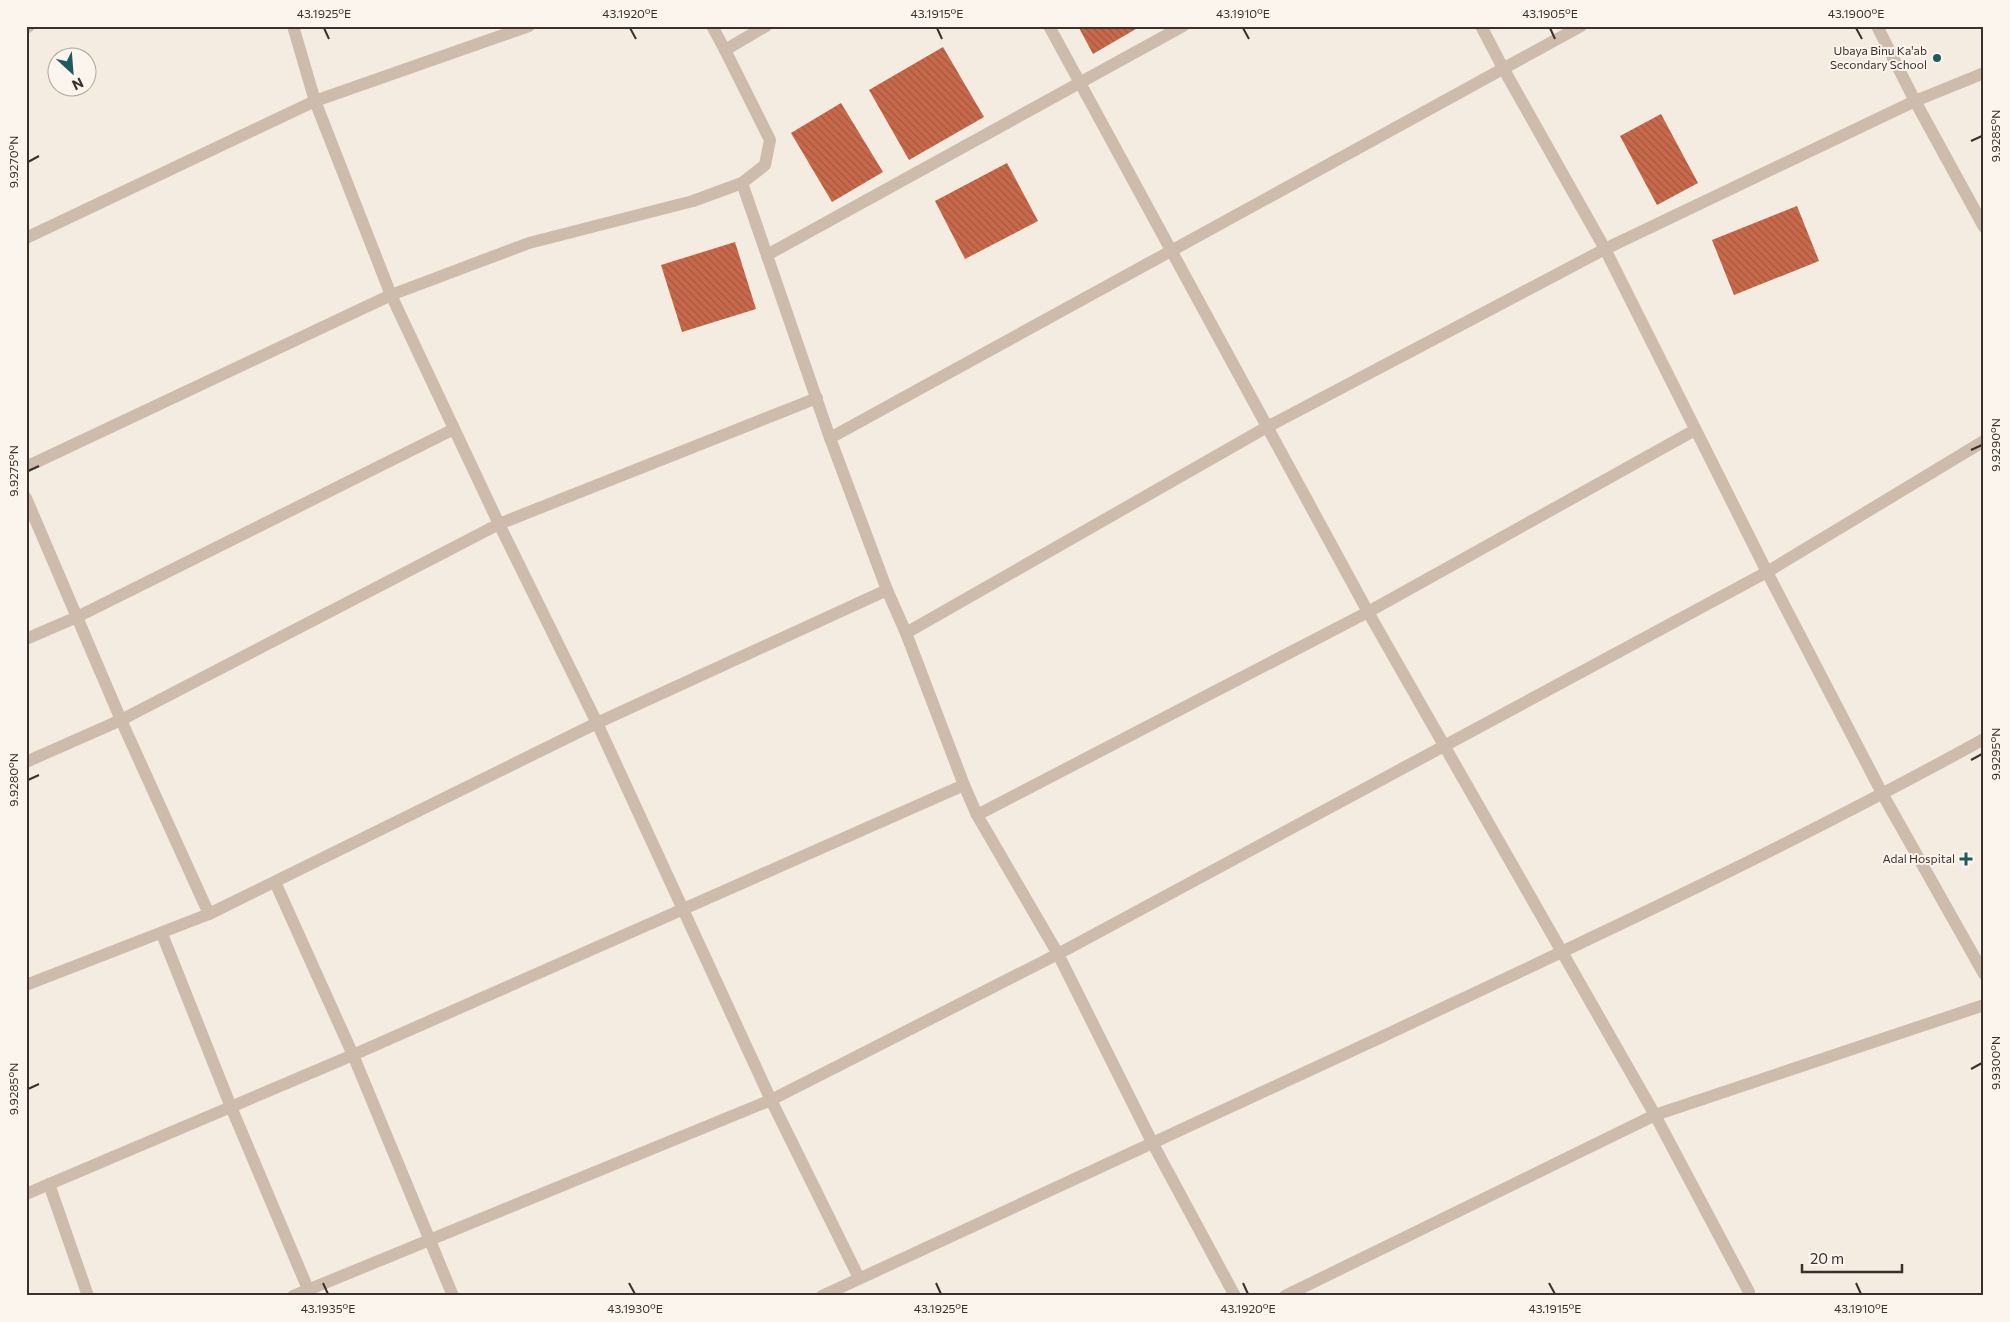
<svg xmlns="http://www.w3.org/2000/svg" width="2010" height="1322" font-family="Commissioner,sans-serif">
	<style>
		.building { fill: url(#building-back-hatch) }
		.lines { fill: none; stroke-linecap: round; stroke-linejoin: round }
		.minor { stroke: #cdbbac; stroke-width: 12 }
		.ticks { fill: none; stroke: #3b302b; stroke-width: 2 }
		.poi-dot { fill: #1f5a5e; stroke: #fbf5ee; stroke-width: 2 }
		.labels { text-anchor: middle; stroke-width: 4; stroke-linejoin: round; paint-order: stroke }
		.poi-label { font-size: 12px; fill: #3b302b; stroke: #fbf5ee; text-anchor: end }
		.neatline { fill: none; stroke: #3b302b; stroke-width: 2 }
		.ticks-label { font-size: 12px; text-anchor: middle; fill: #3b302b }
	</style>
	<defs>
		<pattern id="building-back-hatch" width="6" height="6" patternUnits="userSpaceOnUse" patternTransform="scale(1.25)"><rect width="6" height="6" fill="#c8694b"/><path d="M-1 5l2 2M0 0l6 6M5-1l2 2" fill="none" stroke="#a4573f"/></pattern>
	</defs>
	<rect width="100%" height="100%" fill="#f4ebe1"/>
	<g class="building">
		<polygon points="1078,26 1141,26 1093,54"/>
		<polygon points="943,47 984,117 909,160 869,90"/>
		<polygon points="841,103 883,172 832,202 791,133"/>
		<polygon points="1661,114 1698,183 1657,205 1620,136"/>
		<polygon points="1007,163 1038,221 965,259 935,201"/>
		<polygon points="1797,206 1819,261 1734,295 1712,240"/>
		<polygon points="735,242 756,309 682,332 661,265"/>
	</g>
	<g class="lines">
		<g class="minor">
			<polyline points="293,26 315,101 391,295 499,524 597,723 771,1100 859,1278"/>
			<polyline points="712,26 725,50"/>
			<polyline points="1049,26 1368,612 1655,1115 1749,1292"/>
			<polyline points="1481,26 1503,68 1605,249 1767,572 1883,795 1984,974"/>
			<polyline points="1877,26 1915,101 1984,227"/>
			<polyline points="26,28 29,26"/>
			<polyline points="742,183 830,438 887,590 906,633 964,785 977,815 1058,954 1153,1144 1235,1296"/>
			<polyline points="26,238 315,101 529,26"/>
			<polyline points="767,255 1183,26"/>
			<polyline points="830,438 1581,26"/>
			<polyline points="26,467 391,295 529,243 693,201 742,183 765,165 770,140 725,50 766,26"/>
			<polyline points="26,498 121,720 209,914"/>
			<polyline points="906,633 1267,427 1605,249 1915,101 1984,73"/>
			<polyline points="26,639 77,617 454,429"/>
			<polyline points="26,762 121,720 499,524 817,398"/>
			<polyline points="977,815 1368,612 1695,430"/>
			<polyline points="275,882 353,1055 453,1296"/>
			<polyline points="162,934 231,1107 308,1289"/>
			<polyline points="26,985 209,914 597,723 887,590"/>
			<polyline points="49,1184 88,1296"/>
			<polyline points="26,1194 353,1055 964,785"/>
			<polyline points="293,1296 771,1100 1058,954 1767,572 1984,441"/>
			<path d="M822,1296C1030,1201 1238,1105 1445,1007C1626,922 1808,836 1984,739"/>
			<polyline points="1285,1296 1655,1115 1984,1005"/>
		</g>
	</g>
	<path class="ticks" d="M324,28L329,39M630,28L636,39M937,28L942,39M1243,28L1249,39M1550,28L1555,39M1856,28L1862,39M1971,141L1982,136M28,162L39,156M1971,450L1982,445M28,471L39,466M1971,760L1982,754M28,780L39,775M1971,1069L1982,1063M28,1089L39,1084M323,1283L328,1294M629,1283L635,1294M936,1283L941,1294M1243,1283L1248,1294M1549,1283L1555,1294M1856,1283L1861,1294"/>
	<g class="poi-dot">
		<circle cx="1937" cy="58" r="5"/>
		<path d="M1963.5 851.5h5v5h5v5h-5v5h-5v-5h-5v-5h5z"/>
	</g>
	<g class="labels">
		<g class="poi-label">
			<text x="1927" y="55">Ubaya Binu Ka'ab<tspan x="1927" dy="14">Secondary School</tspan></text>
			<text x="1955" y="863">Adal Hospital</text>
		</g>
	</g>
	<rect width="2010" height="1322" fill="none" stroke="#fbf5ee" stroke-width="55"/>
	<g transform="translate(72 72) rotate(154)"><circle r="24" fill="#fbf5ee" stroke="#aea6a0"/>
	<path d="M0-4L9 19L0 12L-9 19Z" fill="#1f5a5e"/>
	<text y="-8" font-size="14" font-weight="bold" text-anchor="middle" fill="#3b302b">N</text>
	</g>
	<path d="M1802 1264v8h100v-8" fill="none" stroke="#3b302b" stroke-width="2.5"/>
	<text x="1810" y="1264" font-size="15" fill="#3b302b" stroke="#fbf5ee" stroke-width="4" paint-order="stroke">20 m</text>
	<rect x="28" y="28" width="1954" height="1266" class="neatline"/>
	<g class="ticks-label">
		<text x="324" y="18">43.1925°E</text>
		<text x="630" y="18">43.1920°E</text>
		<text x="937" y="18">43.1915°E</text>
		<text x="1243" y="18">43.1910°E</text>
		<text x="1550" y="18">43.1905°E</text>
		<text x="1856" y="18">43.1900°E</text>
		<text transform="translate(1996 136) rotate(-90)" y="4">9.9285°N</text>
		<text transform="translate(14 162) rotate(-90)" y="4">9.9270°N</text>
		<text transform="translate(1996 445) rotate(-90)" y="4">9.9290°N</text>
		<text transform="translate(14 471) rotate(-90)" y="4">9.9275°N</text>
		<text transform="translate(1996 754) rotate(-90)" y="4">9.9295°N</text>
		<text transform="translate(14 780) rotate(-90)" y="4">9.9280°N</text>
		<text transform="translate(1996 1063) rotate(-90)" y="4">9.9300°N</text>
		<text transform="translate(14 1089) rotate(-90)" y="4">9.9285°N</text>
		<text x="328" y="1313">43.1935°E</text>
		<text x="635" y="1313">43.1930°E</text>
		<text x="941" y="1313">43.1925°E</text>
		<text x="1248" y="1313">43.1920°E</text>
		<text x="1555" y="1313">43.1915°E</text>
		<text x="1861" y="1313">43.1910°E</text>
	</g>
</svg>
